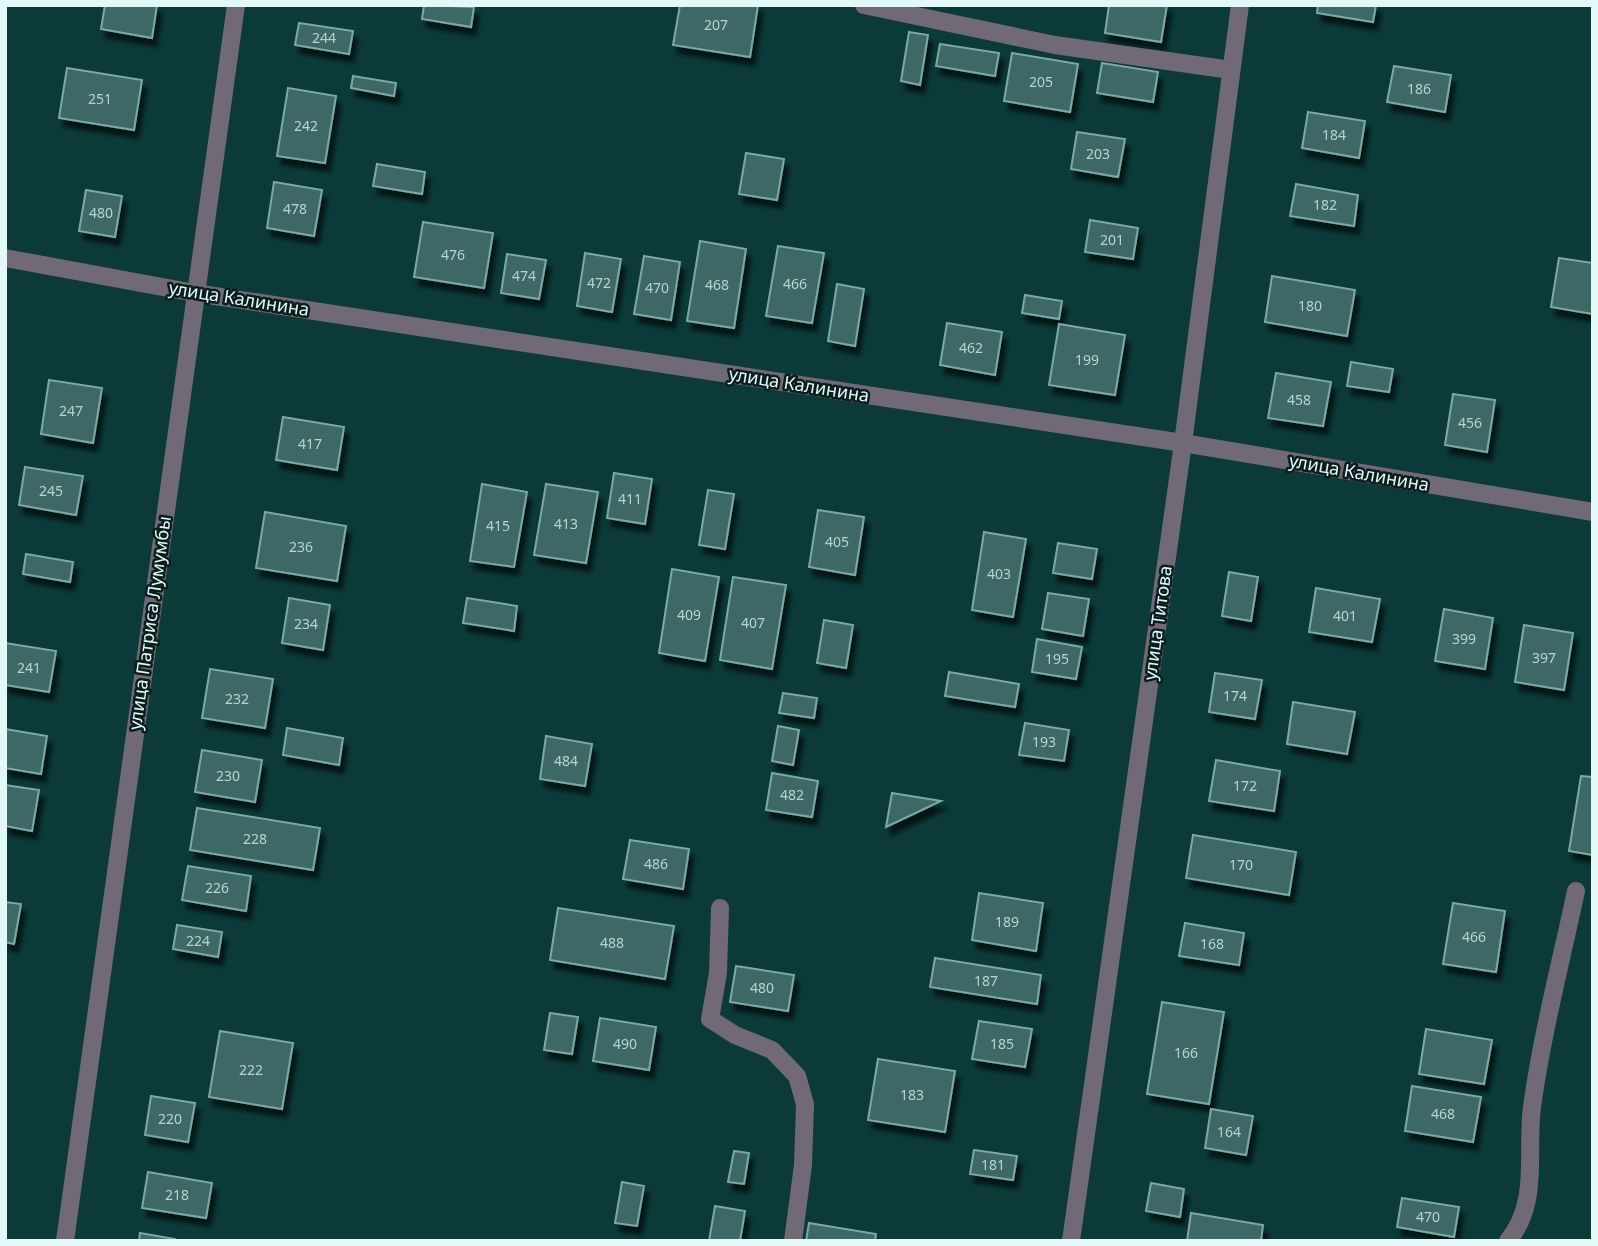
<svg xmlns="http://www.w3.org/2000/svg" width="1598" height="1246" font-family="'Noto Sans',sans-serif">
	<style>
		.building { fill: #3c6765; stroke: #7ca8a6; stroke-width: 2; filter: url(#shadow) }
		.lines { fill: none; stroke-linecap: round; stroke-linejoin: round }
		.lane { stroke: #716976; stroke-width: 18 }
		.street { stroke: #716976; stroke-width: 18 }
		.labels { text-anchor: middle; stroke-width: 5; stroke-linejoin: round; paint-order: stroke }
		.number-label { font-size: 14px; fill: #b8d4d2 }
		.street-label { font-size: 18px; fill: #e2f9f7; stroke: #0b1d1c }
	</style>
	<defs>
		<filter id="shadow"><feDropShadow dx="4.5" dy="8" stdDeviation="2" flood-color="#0009"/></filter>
	</defs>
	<rect width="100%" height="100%" fill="#0b3a38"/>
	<g class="building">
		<polygon points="105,5 157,5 152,38 101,29"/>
		<polygon points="424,5 474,7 471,27 422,19"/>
		<polygon points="680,5 758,5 750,57 673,45"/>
		<polygon points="1109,5 1167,5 1161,42 1105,33"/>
		<polygon points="1318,5 1376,5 1373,22 1317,13"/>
		<polygon points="299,23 353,31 349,54 295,45"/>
		<polygon points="909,32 928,35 920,85 901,81"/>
		<polygon points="940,44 999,53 995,76 936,66"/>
		<polygon points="1012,53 1078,64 1070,112 1004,101"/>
		<polygon points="1102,63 1158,72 1153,102 1097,93"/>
		<polygon points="1394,66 1451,75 1445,112 1387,102"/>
		<polygon points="67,68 142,80 134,130 59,118"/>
		<polygon points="353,76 396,83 394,96 351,88"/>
		<polygon points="288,88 336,96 325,163 277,156"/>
		<polygon points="1308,112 1365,121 1359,158 1302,148"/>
		<polygon points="1077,132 1125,139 1118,177 1071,169"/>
		<polygon points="746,153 784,159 777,200 739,194"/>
		<polygon points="377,164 425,172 422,194 373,186"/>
		<polygon points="274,182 322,190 314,236 267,228"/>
		<polygon points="1296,184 1358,195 1354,226 1290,216"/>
		<polygon points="86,190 122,196 115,237 79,231"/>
		<polygon points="1090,220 1138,228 1133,259 1085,252"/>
		<polygon points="423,222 493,233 484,288 414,277"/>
		<polygon points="700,241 746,249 734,328 687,321"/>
		<polygon points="778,246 824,253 812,323 766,316"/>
		<polygon points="585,253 621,259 612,312 577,306"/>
		<polygon points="507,254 546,260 539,299 501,293"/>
		<polygon points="644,256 680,262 671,320 634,314"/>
		<polygon points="1559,258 1593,263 1593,314 1551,307"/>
		<polygon points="1272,276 1355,290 1347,336 1265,322"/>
		<polygon points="837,284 864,289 855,346 828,341"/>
		<polygon points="1025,295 1062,301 1059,319 1022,313"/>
		<polygon points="947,323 1002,332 995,375 940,365"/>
		<polygon points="1059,324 1125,335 1115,395 1049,385"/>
		<polygon points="1351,362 1393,369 1389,392 1347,386"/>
		<polygon points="1276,373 1331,382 1323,426 1268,418"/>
		<polygon points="49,380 102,388 93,443 41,434"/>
		<polygon points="1453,394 1495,400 1487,452 1445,445"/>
		<polygon points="283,417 344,427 337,470 276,460"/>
		<polygon points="25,467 83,476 76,515 19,505"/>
		<polygon points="614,473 652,479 645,524 607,518"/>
		<polygon points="482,484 527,492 514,567 470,561"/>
		<polygon points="546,484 598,492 586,563 534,555"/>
		<polygon points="708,490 734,494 725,549 699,545"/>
		<polygon points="818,510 864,517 855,575 809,567"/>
		<polygon points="265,512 346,526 337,581 256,568"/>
		<polygon points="984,532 1026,539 1013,617 972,610"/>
		<polygon points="1058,543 1097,549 1092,579 1053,573"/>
		<polygon points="26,554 73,562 70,582 23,574"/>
		<polygon points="672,569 719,577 705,661 659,653"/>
		<polygon points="1229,572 1258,577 1251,621 1222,616"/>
		<polygon points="733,577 786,585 772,669 720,660"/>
		<polygon points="1316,588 1380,599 1372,642 1309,632"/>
		<polygon points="1048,593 1089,599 1083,636 1042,629"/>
		<polygon points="289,598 330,605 323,650 282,643"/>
		<polygon points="467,598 517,606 514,631 463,623"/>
		<polygon points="1444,609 1493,618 1485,669 1435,661"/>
		<polygon points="824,620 853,625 846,668 817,663"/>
		<polygon points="1524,625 1573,633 1564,690 1515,682"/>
		<polygon points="1037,639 1082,647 1076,679 1032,672"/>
		<polygon points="5,643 56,651 49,692 5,685"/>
		<polygon points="210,669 273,679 265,728 202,718"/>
		<polygon points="949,672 1019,684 1015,707 945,696"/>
		<polygon points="1215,673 1262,680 1255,719 1209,712"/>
		<polygon points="783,693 817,698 814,718 779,713"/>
		<polygon points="1293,702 1355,712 1347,754 1287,744"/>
		<polygon points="1025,723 1069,730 1064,761 1019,755"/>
		<polygon points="778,726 799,730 793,765 772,761"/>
		<polygon points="287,728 343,738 339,765 283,755"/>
		<polygon points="5,729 47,736 41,774 5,768"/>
		<polygon points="546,736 592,744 585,786 540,779"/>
		<polygon points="202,750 262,760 255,802 195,792"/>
		<polygon points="1216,760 1280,771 1274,811 1209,801"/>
		<polygon points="772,773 818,781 812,817 766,810"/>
		<polygon points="1581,776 1593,777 1593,855 1569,851"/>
		<polygon points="5,785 39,790 32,831 5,826"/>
		<polygon points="892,793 941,801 886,827"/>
		<polygon points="197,808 320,828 313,870 190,850"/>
		<polygon points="1193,835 1296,852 1289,895 1186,878"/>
		<polygon points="630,840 689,849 683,889 623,879"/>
		<polygon points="188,866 251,876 246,911 182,900"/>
		<polygon points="979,893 1043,903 1036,951 972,940"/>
		<polygon points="5,902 21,904 14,944 5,942"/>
		<polygon points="1453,903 1505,911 1496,972 1443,964"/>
		<polygon points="558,908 674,926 665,979 550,960"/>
		<polygon points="1185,923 1244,933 1239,965 1179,956"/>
		<polygon points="177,925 222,932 218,957 173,949"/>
		<polygon points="935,958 1041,975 1037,1004 930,987"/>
		<polygon points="736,966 794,975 788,1011 730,1002"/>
		<polygon points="1162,1002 1224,1012 1209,1104 1147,1094"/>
		<polygon points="550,1013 578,1017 572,1054 544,1050"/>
		<polygon points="600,1018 656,1027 649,1070 593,1061"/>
		<polygon points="979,1021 1032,1029 1025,1067 972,1059"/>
		<polygon points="1426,1029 1492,1040 1484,1084 1419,1074"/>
		<polygon points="220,1031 293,1043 282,1109 209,1097"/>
		<polygon points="878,1059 955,1071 945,1132 868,1120"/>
		<polygon points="1412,1086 1481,1097 1473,1142 1405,1131"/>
		<polygon points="151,1096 195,1103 188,1142 145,1135"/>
		<polygon points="1211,1109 1253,1116 1246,1155 1205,1148"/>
		<polygon points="974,1150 1017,1156 1013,1180 970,1174"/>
		<polygon points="734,1151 749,1153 744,1184 728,1182"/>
		<polygon points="148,1172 212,1183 206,1218 142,1208"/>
		<polygon points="622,1182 644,1186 637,1226 615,1223"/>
		<polygon points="1151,1183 1184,1189 1180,1217 1146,1211"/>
		<polygon points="1402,1198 1459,1207 1454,1237 1397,1227"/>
		<polygon points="715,1206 745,1211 740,1241 709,1241"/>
		<polygon points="1191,1213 1263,1225 1261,1241 1187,1241"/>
		<polygon points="809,1223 876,1234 875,1241 806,1241"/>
		<polygon points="140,1233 175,1239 175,1241 139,1241"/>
	</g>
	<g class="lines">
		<g class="lane">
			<polyline points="864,5 1055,45 1231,70"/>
			<polyline points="720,908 718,973 710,1019 735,1035 772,1050 797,1076 805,1104 803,1165 793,1241"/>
			<path d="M1508,1241C1540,1202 1526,1152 1532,1107C1542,1034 1561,962 1576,891"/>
		</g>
		<g class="street">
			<polyline points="5,258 195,293 1183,443 1593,512"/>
			<polyline points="65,1241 236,5"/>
			<polyline points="1071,1241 1183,443 1240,5"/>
		</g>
	</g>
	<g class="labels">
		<g class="number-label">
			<text x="716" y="30">207</text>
			<text x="324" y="43">244</text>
			<text x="1041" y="87">205</text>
			<text x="1419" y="94">186</text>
			<text x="100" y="104">251</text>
			<text x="306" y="131">242</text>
			<text x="1334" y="140">184</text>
			<text x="1098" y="159">203</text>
			<text x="1325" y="210">182</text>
			<text x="295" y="214">478</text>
			<text x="101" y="218">480</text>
			<text x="1112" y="245">201</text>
			<text x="453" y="260">476</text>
			<text x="524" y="281">474</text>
			<text x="599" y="288">472</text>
			<text x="795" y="289">466</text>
			<text x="717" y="290">468</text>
			<text x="657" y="293">470</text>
			<text x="1310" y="311">180</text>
			<text x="971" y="353">462</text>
			<text x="1087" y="365">199</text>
			<text x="1299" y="405">458</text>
			<text x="71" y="416">247</text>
			<text x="1470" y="428">456</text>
			<text x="310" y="449">417</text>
			<text x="51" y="496">245</text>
			<text x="630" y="504">411</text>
			<text x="566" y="529">413</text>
			<text x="498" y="531">415</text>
			<text x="837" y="547">405</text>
			<text x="301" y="552">236</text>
			<text x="999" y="579">403</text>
			<text x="689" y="620">409</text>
			<text x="1345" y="621">401</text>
			<text x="753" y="628">407</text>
			<text x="306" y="629">234</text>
			<text x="1464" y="644">399</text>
			<text x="1544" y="663">397</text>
			<text x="1057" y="664">195</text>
			<text x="29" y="673">241</text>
			<text x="1235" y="701">174</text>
			<text x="237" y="704">232</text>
			<text x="1044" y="747">193</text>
			<text x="566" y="766">484</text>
			<text x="228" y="781">230</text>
			<text x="1245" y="791">172</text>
			<text x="792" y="800">482</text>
			<text x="255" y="844">228</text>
			<text x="656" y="869">486</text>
			<text x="1241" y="870">170</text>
			<text x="217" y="893">226</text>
			<text x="1007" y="927">189</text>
			<text x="1474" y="942">466</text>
			<text x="198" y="946">224</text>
			<text x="612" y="948">488</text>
			<text x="1212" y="949">168</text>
			<text x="986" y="986">187</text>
			<text x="762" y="993">480</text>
			<text x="625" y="1049">490</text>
			<text x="1002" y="1049">185</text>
			<text x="1186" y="1058">166</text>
			<text x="251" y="1075">222</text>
			<text x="912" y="1100">183</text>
			<text x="1443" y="1119">468</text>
			<text x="170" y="1124">220</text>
			<text x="1229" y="1137">164</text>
			<text x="993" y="1170">181</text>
			<text x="177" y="1200">218</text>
			<text x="1428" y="1222">470</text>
		</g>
		<g class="street-label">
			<text transform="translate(239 299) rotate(9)" y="6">улица Калинина</text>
			<text transform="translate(799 385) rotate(9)" y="6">улица Калинина</text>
			<text transform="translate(1359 473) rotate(10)" y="6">улица Калинина</text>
			<text transform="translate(150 623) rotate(-82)" y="6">улица Патриса Лумумбы</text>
			<text transform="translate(1158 623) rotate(-82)" y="6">улица Титова</text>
		</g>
	</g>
	<rect width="1598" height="1246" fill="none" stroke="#e2f9f7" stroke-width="14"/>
</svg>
